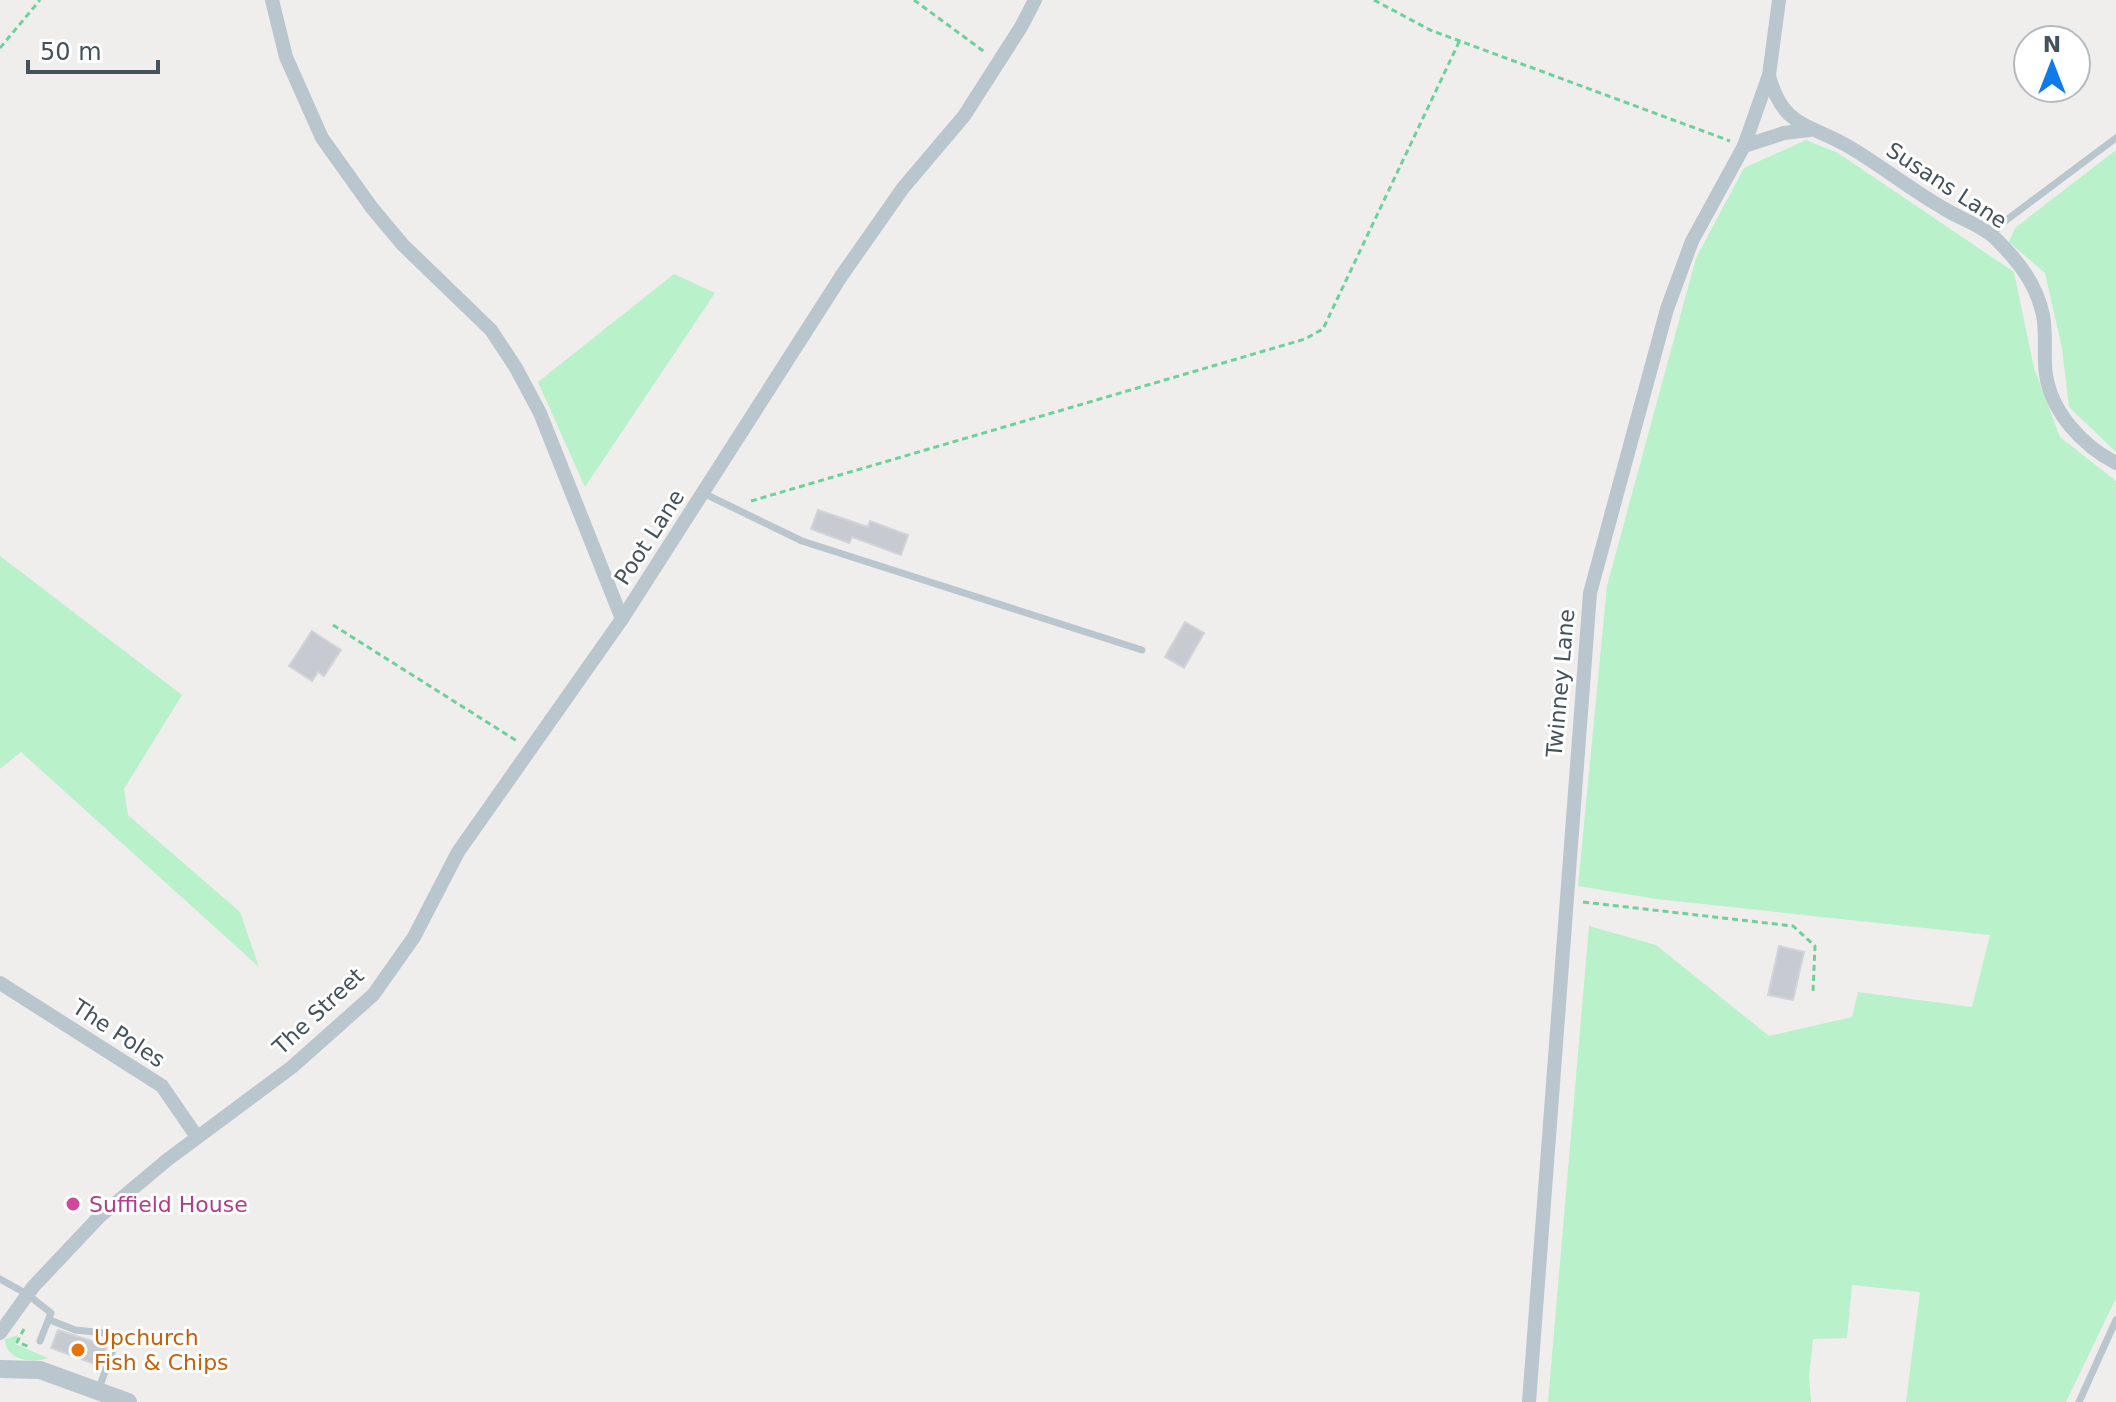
<svg xmlns="http://www.w3.org/2000/svg" width="2116" height="1402" font-family="'DejaVu Sans',sans-serif">
	<style>
		.green { fill: #b8f1ca }
		.building { fill: #c7cad0; stroke: #d1d4d9; stroke-width: 2 }
		.lines { fill: none; stroke-linecap: round; stroke-linejoin: round }
		.path { stroke: #6ed19a; stroke-width: 3; stroke-dasharray: 6 4; stroke-linecap: butt }
		.service { stroke: #bac6cd; stroke-width: 7 }
		.minor { stroke: #bac6cd; stroke-width: 14 }
		.tertiary { stroke: #bac6cd; stroke-width: 18 }
		.hotel-dot { fill: #d1479c; stroke: #fff; stroke-width: 3 }
		.food-dot { fill: #e8710a; stroke: #fff; stroke-width: 3 }
		.labels { text-anchor: middle; stroke-width: 6; stroke-linejoin: round; paint-order: stroke }
		.street-label { font-size: 22px; fill: #44525c; stroke: #fff }
		.hotel-label { font-size: 22px; fill: #b23c85; stroke: #fff; text-anchor: start }
		.food-label { font-size: 22px; fill: #c56008; stroke: #fff; text-anchor: start }
	</style>
	<rect width="100%" height="100%" fill="#f0eded"/>
	<g class="green">
		<polygon points="1806,140 1838,153 2014,272 2034,368 2060,437 2116,481 2116,1298 2066,1402 1906,1402 1920,1292 1852,1285 1847,1338 1813,1339 1809,1377 1811,1402 1548,1402 1589,926 1656,945 1769,1036 1852,1017 1858,992 1972,1007 1990,935 1656,899 1578,886 1607,586 1696,258 1744,168"/>
		<polygon points="2116,150 2116,452 2069,407 2062,348 2045,273 2009,242 2015,228"/>
		<polygon points="674,274 715,293 585,487 538,382"/>
		<polygon points="0,556 182,695 124,789 128,815 240,912 259,967 21,752 0,769"/>
		<path d="M18,1335L15,1344L48,1358C32,1364 5,1360 5,1339Z"/>
	</g>
	<g class="building">
		<polygon points="818,510 868,527 870,521 908,535 901,555 852,537 849,543 811,529"/>
		<polygon points="1185,622 1204,633 1184,668 1165,657"/>
		<polygon points="312,631 341,650 324,676 318,672 312,681 289,666"/>
		<polygon points="1779,946 1804,952 1793,1000 1768,995"/>
		<polygon points="58,1330 107,1346 100,1366 51,1348"/>
	</g>
	<g class="lines">
		<g class="path">
			<polyline points="914,0 986,53"/>
			<polyline points="1374,0 1430,30 1730,141"/>
			<polyline points="0,48 40,0"/>
			<polyline points="751,501 1305,339 1323,329 1460,40"/>
			<polyline points="333,625 517,741"/>
			<polyline points="1583,902 1793,926 1815,946 1813,991"/>
			<polyline points="24,1329 17,1342 30,1347"/>
		</g>
		<g class="service">
			<polyline points="1992,235 2001,224 2116,138"/>
			<polyline points="703,493 802,541 1142,650"/>
			<polyline points="0,1279 27,1294 51,1313 40,1341"/>
			<polyline points="50,1320 75,1330 105,1333 116,1342 99,1388"/>
			<polyline points="2079,1402 2116,1320"/>
		</g>
		<g class="minor">
			<polyline points="272,0 286,57 322,138 372,208 403,245 491,330 516,368 540,413 622,619"/>
			<path d="M1769,76C1783,127 1807,123 1846,145C1879,164 1910,189 1943,208C1960,219 1982,225 1996,239C2018,261 2036,283 2043,315C2047,335 2043,356 2046,375C2052,413 2083,446 2116,463"/>
			<polyline points="1744,146 1784,133 1810,130"/>
			<polyline points="0,983 162,1086 197,1137"/>
			<polyline points="0,1333 33,1287 99,1217 167,1160 292,1067 373,995 414,937 458,852 622,619 842,275 903,188 964,116 1021,27 1035,0"/>
			<polyline points="1529,1402 1590,593 1667,309 1692,241 1744,146 1769,75 1779,0"/>
		</g>
		<polyline class="tertiary" points="0,1369 40,1370 128,1402"/>
	</g>
	<circle class="hotel-dot" cx="73" cy="1204" r="8"/>
	<circle class="food-dot" cx="78" cy="1350" r="8"/>
	<g class="labels">
		<g class="street-label">
			<text transform="translate(1947 185) rotate(33)" y="8">Susans Lane</text>
			<text transform="translate(649 537) rotate(-57)" y="8">Poot Lane</text>
			<text transform="translate(1560 683) rotate(-85)" y="8">Twinney Lane</text>
			<text transform="translate(318 1011) rotate(-43)" y="8">The Street</text>
			<text transform="translate(119 1033) rotate(33)" y="8">The Poles</text>
		</g>
		<g class="hotel-label">
			<text x="89" y="1212">Suffield House</text>
		</g>
		<g class="food-label">
			<text x="94" y="1345">Upchurch<tspan x="94" dy="25">Fish &amp; Chips</tspan></text>
		</g>
	</g>
	<g transform="translate(2052 64)"><circle r="38" fill="#ffffff" stroke="#b4babe" stroke-width="2"/>
	<path d="M0-6L14 30L0 20L-14 30Z" fill="#0f7be8"/>
	<text y="-12" font-size="22" font-weight="bold" text-anchor="middle" fill="#44525c">N</text>
	</g>
	<path d="M28 60v12h130v-12" fill="none" stroke="#44525c" stroke-width="4"/>
	<text x="40" y="60" font-size="24" fill="#44525c" stroke="#ffffff" stroke-width="6" paint-order="stroke">50 m</text>
</svg>
